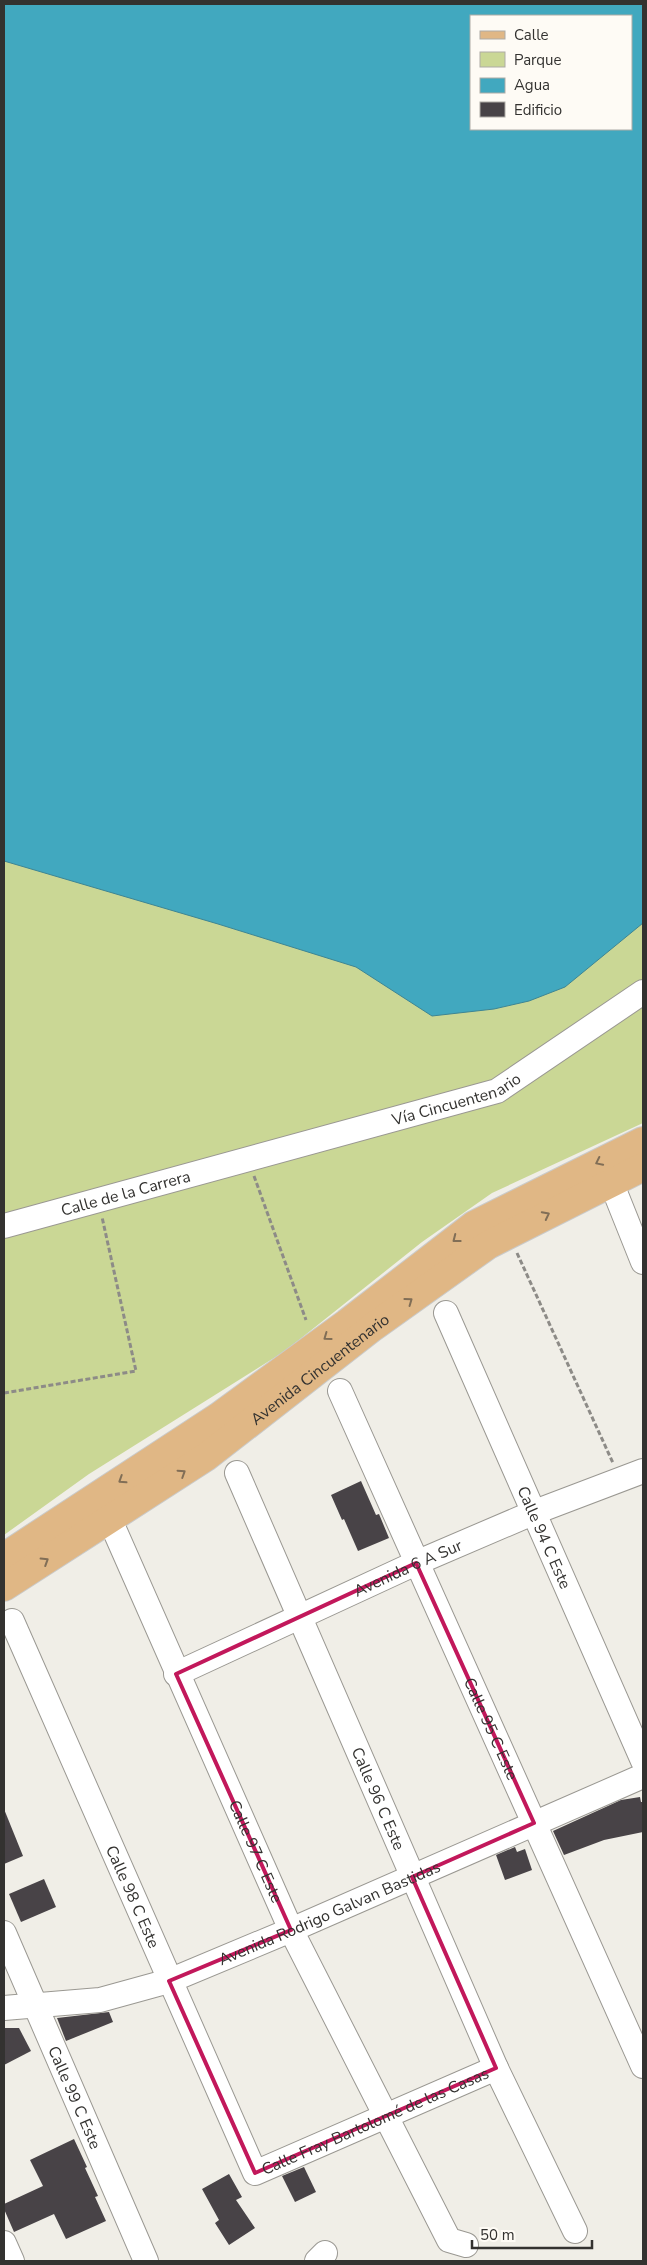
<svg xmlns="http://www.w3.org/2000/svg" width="647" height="2265" font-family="'Nunito Sans',sans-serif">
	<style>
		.green { fill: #cad795; fill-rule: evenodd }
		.water { fill: #41a8bf; stroke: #3d8594; fill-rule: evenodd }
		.building { fill: #484347 }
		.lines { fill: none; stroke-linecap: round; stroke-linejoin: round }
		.minor-casing { stroke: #9a9892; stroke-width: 26 }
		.major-casing { stroke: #cacac9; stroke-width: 30 }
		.path { stroke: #8d8b87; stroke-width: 3; stroke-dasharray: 5 2.5; stroke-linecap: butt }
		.minor { stroke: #fff; stroke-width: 24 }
		.major { stroke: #e0b785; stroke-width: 28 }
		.oneway { stroke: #816e56 }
		.marked { fill: none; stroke: #c2185b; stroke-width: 4; stroke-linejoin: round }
		.labels { text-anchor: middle; stroke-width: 5; stroke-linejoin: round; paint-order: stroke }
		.street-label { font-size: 16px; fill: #333230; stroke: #fefbf5 }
	</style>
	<rect width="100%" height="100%" fill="#f0eee7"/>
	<path class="green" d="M4,4H643V1123L492,1193L422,1242L285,1351L89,1474L4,1535ZM471,16H631V129H471Z"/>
	<path class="water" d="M4,4H643V923L565,987L529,1001L494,1009L432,1016L356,967L218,924L4,861ZM471,16H631V129H471Z"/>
	<g class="building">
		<polygon points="361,1481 376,1515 379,1514 389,1538 358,1551 344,1519 342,1520 331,1495"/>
		<polygon points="640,1797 641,1802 643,1802 643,1832 604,1840 564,1855 553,1831 621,1800"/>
		<polygon points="4,1809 23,1856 4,1864"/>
		<polygon points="515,1847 517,1852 525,1849 532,1870 505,1880 496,1855"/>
		<polygon points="44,1879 56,1907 21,1922 9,1894"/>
		<polygon points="109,2012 113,2022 66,2041 57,2018"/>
		<polygon points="4,2028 19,2028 31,2051 4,2065"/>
		<polygon points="74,2139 87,2167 85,2168 98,2196 95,2197 106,2221 66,2239 54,2214 14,2232 4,2209 4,2204 43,2186 30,2160"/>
		<polygon points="304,2167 316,2192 295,2202 282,2176"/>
		<polygon points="229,2174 242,2197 236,2200 255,2228 229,2245 215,2223 219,2220 202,2189"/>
	</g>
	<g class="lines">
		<g class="minor-casing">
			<g id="minor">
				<polyline points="611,1182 643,1262"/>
				<path id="s1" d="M4,1226L497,1091L643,992"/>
				<path id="s2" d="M446,1313L643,1761"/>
				<path id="s3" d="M340,1391L643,2066"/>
				<path id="s4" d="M237,1473L496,2068L575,2231"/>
				<path id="s5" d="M110,1520L291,1930L449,2240L466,2245"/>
				<path id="s6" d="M12,1621L255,2173L496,2068"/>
				<path id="s7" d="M176,1674L416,1563L535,1512L643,1471"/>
				<path id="s8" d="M4,1933L146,2261"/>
				<path id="s9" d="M4,2008L100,2000L169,1981L291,1930L643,1776"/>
				<polyline points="4,2243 12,2261"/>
				<polyline points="317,2261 325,2253"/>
			</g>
		</g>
		<g class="major-casing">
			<g id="major">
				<polyline points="4,1557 218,1417 347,1323 474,1225 643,1141"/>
				<path id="s10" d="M4,1587L206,1457L373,1327L488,1245L643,1167"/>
			</g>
		</g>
		<g class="path">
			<polyline points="254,1176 306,1320"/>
			<polyline points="517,1253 613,1463"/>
			<polyline points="4,1393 136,1371 102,1217"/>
		</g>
		<use href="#minor" class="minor"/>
		<use href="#major" class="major"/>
	</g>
	<defs><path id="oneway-chevron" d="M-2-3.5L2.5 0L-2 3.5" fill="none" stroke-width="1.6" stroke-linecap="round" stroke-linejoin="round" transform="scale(1.25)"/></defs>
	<g class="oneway">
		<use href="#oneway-chevron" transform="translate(599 1162) rotate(154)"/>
		<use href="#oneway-chevron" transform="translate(546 1215) rotate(-27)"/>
		<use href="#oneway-chevron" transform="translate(456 1239) rotate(142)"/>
		<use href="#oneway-chevron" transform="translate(409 1301) rotate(-36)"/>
		<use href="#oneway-chevron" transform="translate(327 1337) rotate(144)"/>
		<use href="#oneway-chevron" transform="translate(182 1473) rotate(-33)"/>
		<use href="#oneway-chevron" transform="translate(122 1480) rotate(147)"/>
		<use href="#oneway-chevron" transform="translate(45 1561) rotate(-32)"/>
	</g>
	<path class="marked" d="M416,1563L534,1823L412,1877L496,2068L255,2173L169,1981L291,1930L176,1674Z"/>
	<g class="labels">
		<g class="street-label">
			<text dy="6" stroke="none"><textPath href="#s1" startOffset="470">Vía Cincuentenario</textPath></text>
			<text dy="6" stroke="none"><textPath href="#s1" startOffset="126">Calle de la Carrera</textPath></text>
			<text dy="6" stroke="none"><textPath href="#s10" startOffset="384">Avenida Cincuentenario</textPath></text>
			<text dy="6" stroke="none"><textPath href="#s2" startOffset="245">Calle 94 C Este</textPath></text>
			<text dy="6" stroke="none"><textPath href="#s7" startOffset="255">Avenida 6 A Sur</textPath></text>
			<text dy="6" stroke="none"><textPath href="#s3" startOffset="370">Calle 95 C Este</textPath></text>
			<text dy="6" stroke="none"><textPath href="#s4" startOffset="355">Calle 96 C Este</textPath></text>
			<text dy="6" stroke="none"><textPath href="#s5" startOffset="362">Calle 97 C Este</textPath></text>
			<text dy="6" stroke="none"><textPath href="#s6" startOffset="301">Calle 98 C Este</textPath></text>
			<text dy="6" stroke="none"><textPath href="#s9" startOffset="342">Avenida Rodrigo Galvan Bastidas</textPath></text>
			<text dy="6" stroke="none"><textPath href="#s8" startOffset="179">Calle 99 C Este</textPath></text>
			<text dy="6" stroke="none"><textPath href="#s6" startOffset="734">Calle Fray Bartolomé de las Casas</textPath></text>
		</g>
	</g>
	<rect width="647" height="2265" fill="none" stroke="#333230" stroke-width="10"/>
	<rect x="470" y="15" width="162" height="115" fill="#fefbf5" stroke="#adaba6"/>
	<rect x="480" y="31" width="25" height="8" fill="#e0b785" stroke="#adaba6"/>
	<text x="514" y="40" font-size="15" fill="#333230">Calle</text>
	<rect x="480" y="52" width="25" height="15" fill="#cad795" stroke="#adaba6"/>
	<text x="514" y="65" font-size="15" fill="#333230">Parque</text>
	<rect x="480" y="78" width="25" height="15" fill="#41a8bf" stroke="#adaba6"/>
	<text x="514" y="90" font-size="15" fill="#333230">Agua</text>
	<rect x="480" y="102" width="25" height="15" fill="#484347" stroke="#adaba6"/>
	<text x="514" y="115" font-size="15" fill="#333230">Edificio</text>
	<path d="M472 2240v8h120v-8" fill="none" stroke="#333230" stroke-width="2.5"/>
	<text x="480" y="2240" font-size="15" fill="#333230" stroke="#fefbf5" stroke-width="4" paint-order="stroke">50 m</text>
</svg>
